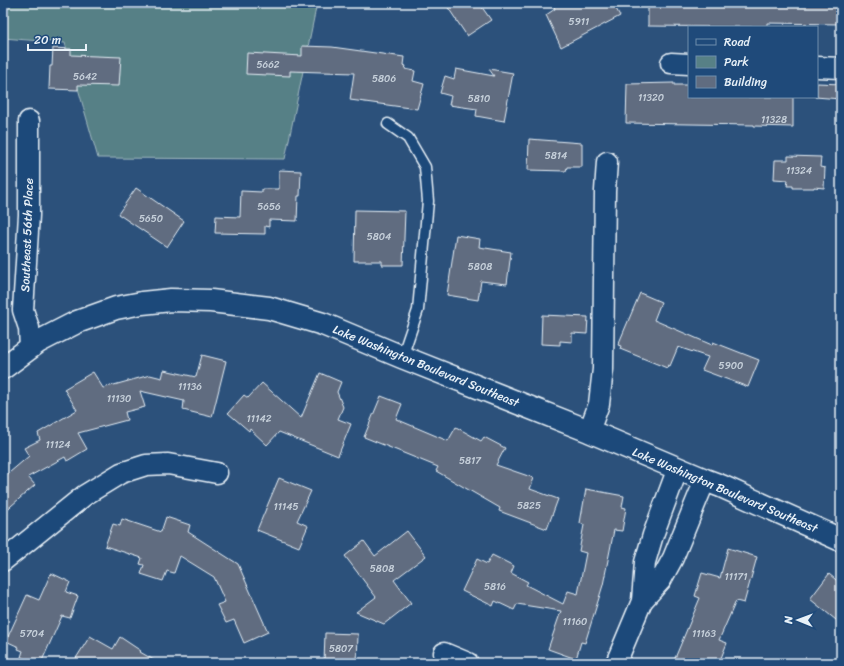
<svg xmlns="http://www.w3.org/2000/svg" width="844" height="666" font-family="Sriracha,sans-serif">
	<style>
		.green { fill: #578086; stroke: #a0b8bf }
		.building { fill: #606c80; stroke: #e8f1f8 }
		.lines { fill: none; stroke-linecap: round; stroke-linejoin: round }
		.service-casing { stroke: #e8f1f8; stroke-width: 13 }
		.minor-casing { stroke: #e8f1f8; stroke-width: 23 }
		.secondary-casing { stroke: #e8f1f8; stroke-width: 25 }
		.service { stroke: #1f4a7a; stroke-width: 10 }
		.minor { stroke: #1f4a7a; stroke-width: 20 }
		.secondary { stroke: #1f4a7a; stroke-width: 22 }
		.labels { text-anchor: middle; stroke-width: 4; stroke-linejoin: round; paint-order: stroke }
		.number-label { font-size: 10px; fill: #c6d0da }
		.street-label { font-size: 12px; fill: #e8f1f8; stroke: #1f4a7a }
	</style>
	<rect width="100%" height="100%" fill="#2c517b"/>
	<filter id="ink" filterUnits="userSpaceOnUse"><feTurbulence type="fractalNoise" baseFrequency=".025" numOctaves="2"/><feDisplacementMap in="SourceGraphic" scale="8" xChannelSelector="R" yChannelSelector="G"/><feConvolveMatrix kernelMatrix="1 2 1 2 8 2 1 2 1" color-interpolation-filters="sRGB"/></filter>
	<g filter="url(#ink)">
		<polygon class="green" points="3,3 317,3 285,159 98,158 65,43 3,38"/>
		<g class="building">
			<polygon points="445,3 479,3 491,20 467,36"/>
			<polygon points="553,3 613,3 620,16 561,47 546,15 555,9"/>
			<polygon points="648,3 841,3 841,24 767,23 767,27 754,27 648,26"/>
			<polygon points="302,46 332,47 404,57 403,65 406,66 405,69 415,71 413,81 424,84 417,109 350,100 354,73 290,71 290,76 246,74 247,53 302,56"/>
			<polygon points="53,48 71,49 71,55 121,57 119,86 78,85 78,90 49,89 50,66 52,66"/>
			<polygon points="456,69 494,76 489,69 513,73 504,121 476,116 477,109 449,105 451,96 440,93 445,76 454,79"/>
			<polygon points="674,83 674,85 689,85 689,97 793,97 793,127 754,126 754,125 626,123 627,84"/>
			<polygon points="817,83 841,84 841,99 815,97 817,97"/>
			<polygon points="529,139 582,143 582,167 567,167 566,171 528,170"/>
			<polygon points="788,156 821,157 820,167 825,168 824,188 814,187 814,188 793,188 793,186 787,186 788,180 774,179 775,160 788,160"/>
			<polygon points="279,170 301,171 300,196 298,196 297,221 269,220 269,227 265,226 265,234 215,233 216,216 240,217 241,191 262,192 262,189 279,189"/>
			<polygon points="136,188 184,221 167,247 118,214"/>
			<polygon points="355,210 405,211 403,265 382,265 382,261 354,261"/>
			<polygon points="456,235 480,239 479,247 511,252 507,284 481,281 478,300 447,295"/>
			<polygon points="640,293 661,302 654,320 712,345 713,342 759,360 748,387 702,370 708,357 678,347 670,366 668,365 667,368 620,349 621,346 618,345"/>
			<polygon points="542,315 588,317 587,334 572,333 572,342 560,341 560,345 541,344"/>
			<polygon points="202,355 226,361 212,417 183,410 184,401 140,391 145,407 125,412 127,420 78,433 87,449 67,461 65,457 28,477 35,485 3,513 3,478 29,456 24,448 40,440 38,433 77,410 64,389 93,372 103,388 150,375 162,378 164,370 196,377"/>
			<polygon points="320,373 341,382 337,392 343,407 338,419 351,424 338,456 279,432 267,445 250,429 249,431 228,413 244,395 248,398 262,383 301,418"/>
			<polygon points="381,396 402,404 396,419 448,441 456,427 481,441 484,437 505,448 496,465 534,478 530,489 558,499 547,529 499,511 500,508 436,471 438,467 364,437"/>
			<polygon points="279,478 311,491 297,521 308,526 299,547 257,530"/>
			<polygon points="586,489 624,496 622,507 626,508 622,531 614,530 603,585 585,643 581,642 576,659 548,649 561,611 517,604 514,610 495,601 493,606 462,591 477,559 487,564 492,555 514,566 511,573 528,582 526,585 563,604 568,591 578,594 586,553 579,551 584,525 580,523"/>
			<polygon points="166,517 190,525 188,532 238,564 268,632 244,643 234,620 226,623 217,605 225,602 214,577 180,556 174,573 167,571 163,581 141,574 144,565 140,564 142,558 105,546 113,524 120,526 122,519 161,532"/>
			<polygon points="407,531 426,556 394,580 411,603 384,624 356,612 376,597 345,556 364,541 375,556"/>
			<polygon points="728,548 757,557 744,603 736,601 719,640 727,643 719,663 673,663 700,598 695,596 702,573 720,578"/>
			<polygon points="51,573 70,582 66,592 78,596 70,618 62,616 41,663 35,663 21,657 23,651 18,649 19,647 6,641 27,595 39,600"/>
			<polygon points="829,574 841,584 841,624 810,599"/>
			<polygon points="325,633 358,634 357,663 324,663"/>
			<polygon points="90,636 113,649 120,637 141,651 140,652 159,663 73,663"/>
		</g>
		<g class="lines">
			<g class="service-casing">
				<polyline id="service" points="388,124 408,138 425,167 428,201 418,310 402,357"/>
			</g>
			<g class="minor-casing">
				<g id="minor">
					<polyline points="671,63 689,64"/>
					<polyline points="817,67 841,68"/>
					<polyline points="29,121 29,215 23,310 29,328 30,348"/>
					<polyline points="589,431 599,404 603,369 605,191 607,162"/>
					<polyline points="3,561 85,495 121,473 146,465 168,464 217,473"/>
					<polyline points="642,601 661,580 673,558 705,480"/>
					<polyline points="444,653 468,663"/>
					<polyline points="616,663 642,601 645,562 653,535 678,468"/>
				</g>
			</g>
			<g class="secondary-casing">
				<polyline id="secondary" points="3,368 38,342 77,322 116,308 142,303 171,300 211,301 269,308 323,324 402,357 589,431 705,480 721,486 841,540"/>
			</g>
			<use href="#service" class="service"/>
			<use href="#minor" class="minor"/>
			<use href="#secondary" class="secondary"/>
		</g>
	</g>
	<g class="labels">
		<g class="number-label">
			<text x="579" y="25">5911</text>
			<text x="268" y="68">5662</text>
			<text x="85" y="80">5642</text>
			<text x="384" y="82">5806</text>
			<text x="651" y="101">11320</text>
			<text x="479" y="102">5810</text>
			<text x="774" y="123">11328</text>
			<text x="556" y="159">5814</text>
			<text x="799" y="174">11324</text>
			<text x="269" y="210">5656</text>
			<text x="151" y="222">5650</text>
			<text x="379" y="240">5804</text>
			<text x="480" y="270">5808</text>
			<text x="731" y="369">5900</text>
			<text x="190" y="390">11136</text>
			<text x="119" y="402">11130</text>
			<text x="259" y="422">11142</text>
			<text x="58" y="448">11124</text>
			<text x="470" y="464">5817</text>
			<text x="529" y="509">5825</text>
			<text x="286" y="510">11145</text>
			<text x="382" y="572">5808</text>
			<text x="736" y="580">11171</text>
			<text x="495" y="590">5816</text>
			<text x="575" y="625">11160</text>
			<text x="32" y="637">5704</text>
			<text x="704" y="637">11163</text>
			<text x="341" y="652">5807</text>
		</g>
		<g class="street-label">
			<text transform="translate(27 235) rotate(-88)" y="4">Southeast 56th Place</text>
			<text transform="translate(426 366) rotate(22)" y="4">Lake Washington Boulevard Southeast</text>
			<text transform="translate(725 490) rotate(23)" y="4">Lake Washington Boulevard Southeast</text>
		</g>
	</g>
	<rect width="844" height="666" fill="none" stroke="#1f4a7a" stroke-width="16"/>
	<rect x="8" y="8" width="828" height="650" fill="none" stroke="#e8f1f8" stroke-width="1.5" filter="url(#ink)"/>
	<rect x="688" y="26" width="130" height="72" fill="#1f4a7a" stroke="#6f8dac"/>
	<rect x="696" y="39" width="20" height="6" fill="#1f4a7a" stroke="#6f8dac"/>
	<text x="724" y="46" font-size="12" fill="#e8f1f8">Road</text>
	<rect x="696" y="56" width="20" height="12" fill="#578086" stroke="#6f8dac"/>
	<text x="724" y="66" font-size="12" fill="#e8f1f8">Park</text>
	<rect x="696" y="76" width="20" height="12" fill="#606c80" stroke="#6f8dac"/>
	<text x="724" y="86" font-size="12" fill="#e8f1f8">Building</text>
	<g transform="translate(798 620) rotate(271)" stroke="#1f4a7a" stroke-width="3" paint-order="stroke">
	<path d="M0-3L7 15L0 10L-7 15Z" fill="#e8f1f8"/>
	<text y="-6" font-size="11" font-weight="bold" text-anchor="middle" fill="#e8f1f8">N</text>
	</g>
	<path d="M28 44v6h58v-6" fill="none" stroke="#e8f1f8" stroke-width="2"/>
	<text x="34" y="44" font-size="12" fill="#e8f1f8" stroke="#1f4a7a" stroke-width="3" paint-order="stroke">20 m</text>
</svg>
